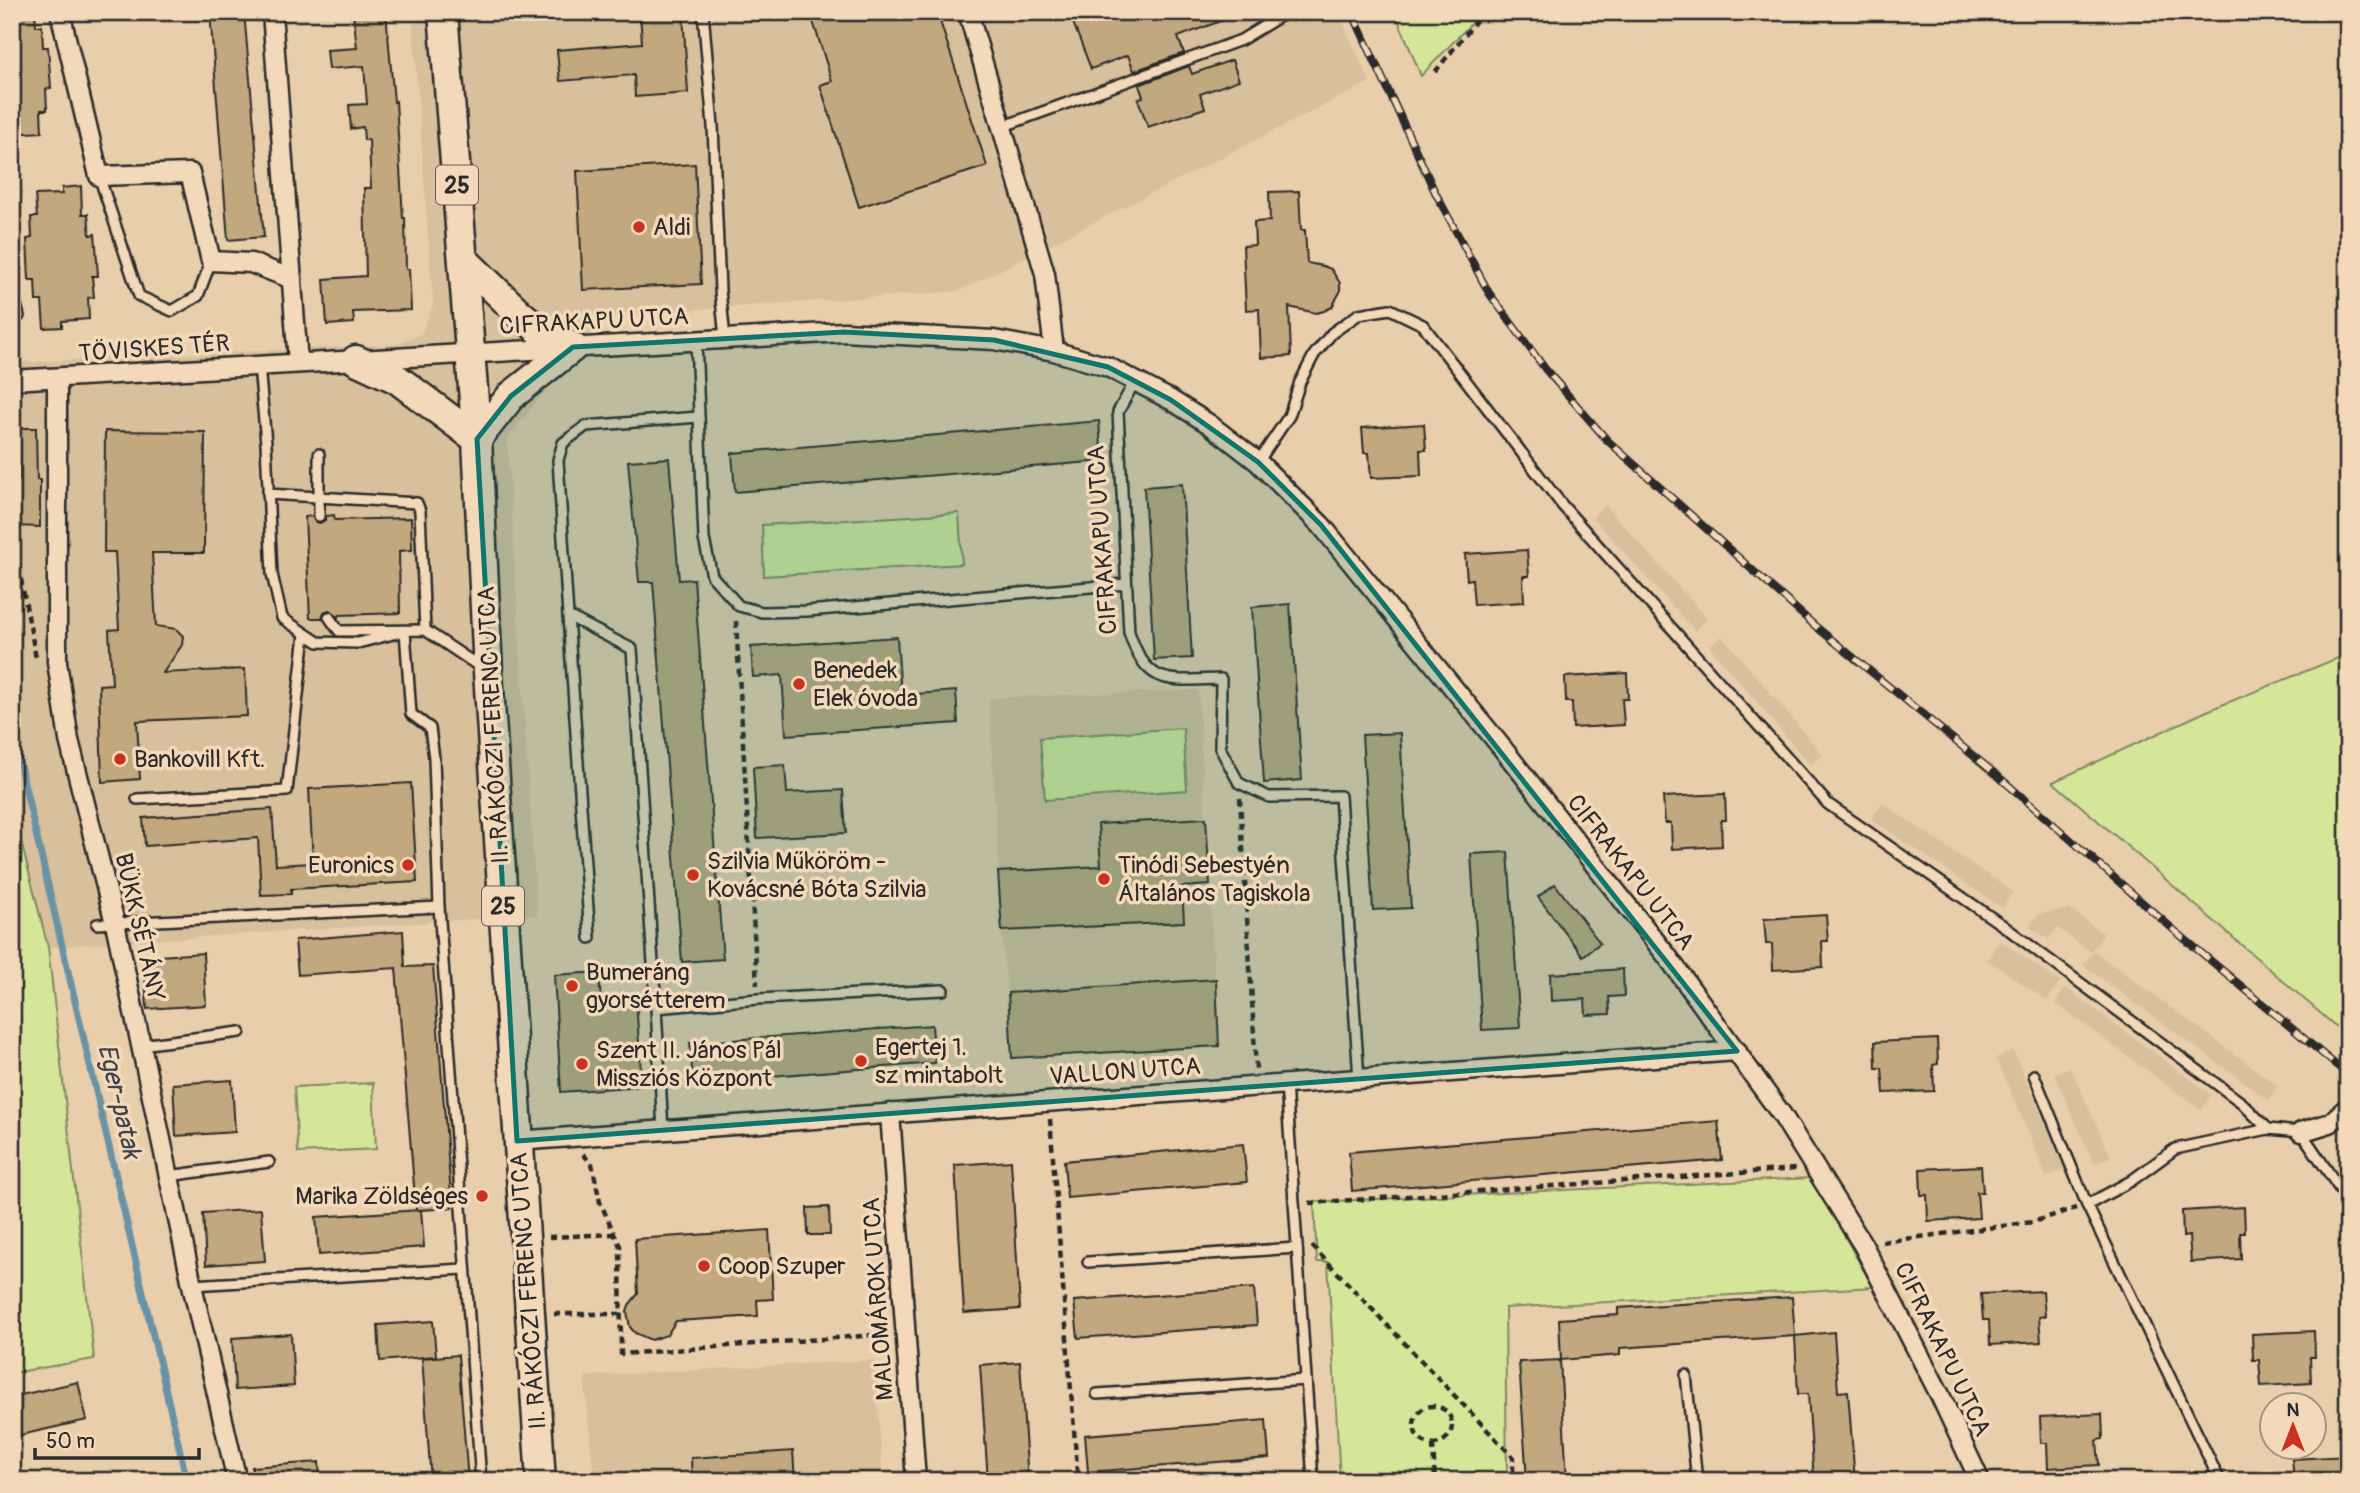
<svg xmlns="http://www.w3.org/2000/svg" width="2360" height="1493" font-family="Pangolin,sans-serif">
	<style>
		.built { fill: #d9c09c }
		.green { fill: #d6e699; stroke: #808862; stroke-width: 2 }
		.lines { fill: none; stroke-linecap: round; stroke-linejoin: round }
		.stream { stroke: #6b92a5; stroke-width: 7 }
		.building { fill: #c1a87e; stroke: #2b2b2b; stroke-width: 2 }
		.lane-casing { stroke: #2b2b2b; stroke-width: 14 }
		.street-casing { stroke: #2b2b2b; stroke-width: 23 }
		.primary-casing { stroke: #2b2b2b; stroke-width: 33 }
		.path { stroke: #2b2b2b; stroke-width: 4.5; stroke-dasharray: 7 5; stroke-linecap: butt }
		.lane { stroke: #f3d8ba; stroke-width: 9 }
		.street { stroke: #f3d8ba; stroke-width: 18 }
		.primary { stroke: #f3d8ba; stroke-width: 28 }
		.rail-casing { stroke: #2b2b2b; stroke-width: 8 }
		.rail { stroke: #f3d8ba; stroke-width: 5; stroke-dasharray: 16; stroke-linecap: butt }
		.marked { fill: #0f766e; fill-opacity: 0.2; stroke: #0f766e; stroke-width: 5; stroke-linejoin: round }
		.poi-dot { fill: #c8321e; stroke: #f3d8ba; stroke-width: 2.5 }
		.labels { text-anchor: middle; stroke-width: 7; stroke-linejoin: round; paint-order: stroke }
		.shield { fill: #f3d8ba; stroke: #675f56; stroke-width: 2 }
		.shield-label { font-size: 23px; font-weight: bold; fill: #2b2b2b }
		.poi-label { font-size: 24px; fill: #2b2b2b; stroke: #f3d8ba; text-anchor: start }
		.street-label { font-size: 24px; fill: #2b2b2b; stroke: #f3d8ba }
		.water-label { font-size: 26px; font-style: italic; fill: #3b454a; stroke: #f3d8ba }
	</style>
	<rect width="100%" height="100%" fill="#e9ceab"/>
	<filter id="ink" filterUnits="userSpaceOnUse"><feTurbulence type="fractalNoise" baseFrequency=".0143" numOctaves="2"/><feDisplacementMap in="SourceGraphic" scale="14" xChannelSelector="R" yChannelSelector="G"/><feConvolveMatrix kernelMatrix="1 2 1 2 8 2 1 2 1" color-interpolation-filters="sRGB"/></filter>
	<g filter="url(#ink)">
		<g class="built">
			<polygon points="412,12 1338,12 1370,82 959,291 604,316 507,440 537,915 48,947 12,806 12,363 397,344 421,334 433,305"/>
			<polygon points="1605,505 1708,619 1695,631 1592,517"/>
			<polygon points="1722,636 1823,755 1810,765 1709,646"/>
			<polygon points="1198,690 1219,1046 1012,1058 1002,931 989,698"/>
			<polygon points="1882,803 2013,892 2002,908 1871,819"/>
			<polygon points="2070,909 2104,934 2091,952 2058,928 2048,940 2029,926 2038,914"/>
			<polygon points="2000,940 2060,982 2047,1001 1987,959"/>
			<polygon points="2094,951 2278,1086 2268,1100 2083,965"/>
			<polygon points="2066,988 2212,1095 2201,1110 2055,1003"/>
			<polygon points="2013,1050 2065,1169 2047,1177 1996,1058"/>
			<polygon points="2070,1067 2111,1157 2094,1164 2054,1074"/>
			<polygon points="875,1360 883,1481 594,1481 584,1376"/>
		</g>
		<g class="green">
			<polygon points="1395,12 1482,12 1421,76"/>
			<polygon points="959,513 962,564 764,576 762,525"/>
			<polygon points="2348,654 2348,1037 2053,782 2207,711"/>
			<polygon points="1183,728 1187,790 1045,800 1040,738"/>
			<polygon points="12,806 48,947 94,1359 12,1373"/>
			<polygon points="373,1083 376,1149 298,1153 294,1087"/>
			<polygon points="1812,1178 1873,1287 1505,1308 1507,1481 1340,1481 1328,1262 1317,1262 1314,1202"/>
		</g>
		<g class="lines">
			<polyline class="stream" points="12,731 187,1481"/>
		</g>
		<g class="building">
			<polygon points="16,12 35,12 36,26 42,26 43,47 48,47 51,88 46,89 47,110 41,110 42,132 12,134 12,14"/>
			<polygon points="210,12 244,12 264,237 228,240"/>
			<polygon points="353,12 386,12 394,102 396,101 403,218 405,218 406,269 409,269 411,310 353,312 354,323 327,325 324,279 366,276 364,188 371,188 369,140 364,140 363,127 351,129 349,105 367,104 364,66 329,69 327,50 357,48"/>
			<polygon points="640,12 683,12 688,93 635,97 634,75 560,81 557,50 642,43"/>
			<polygon points="810,12 937,12 987,166 859,207 820,85 832,81"/>
			<polygon points="1069,12 1238,12 1239,14 1178,37 1184,53 1134,71 1128,55 1091,69"/>
			<polygon points="1232,60 1239,80 1200,94 1205,108 1148,127 1138,99 1143,97 1139,85 1189,66 1192,74"/>
			<polygon points="695,164 701,284 583,290 577,171"/>
			<polygon points="81,186 82,214 88,214 90,235 95,234 96,246 98,276 92,276 94,297 88,298 89,319 62,321 62,327 44,328 42,301 36,301 35,280 29,280 27,239 32,238 31,217 37,217 35,195 62,194 62,188"/>
			<polygon points="1299,191 1301,230 1305,230 1307,263 1323,266 1331,269 1340,283 1340,292 1332,307 1324,311 1316,313 1289,307 1291,356 1261,358 1259,309 1246,310 1243,246 1255,245 1254,222 1270,221 1269,192"/>
			<polygon points="1099,421 1102,461 735,492 732,453"/>
			<polygon points="1424,424 1426,450 1420,450 1421,476 1371,478 1369,453 1364,453 1362,428"/>
			<polygon points="18,428 36,428 37,480 40,480 40,527 15,526 16,480 19,480"/>
			<polygon points="105,431 205,432 204,553 152,553 156,626 176,629 183,636 182,645 163,673 245,669 247,716 137,721 140,779 102,782 99,685 112,684 109,630 119,629 115,552 104,552"/>
			<polygon points="669,458 679,580 694,579 723,959 682,962 653,582 639,582 628,461"/>
			<polygon points="1182,484 1192,658 1154,660 1144,487"/>
			<polygon points="334,515 335,520 411,518 412,550 399,551 400,613 340,615 338,617 329,610 324,612 322,618 310,618 305,517 312,516 315,522 320,523 325,520 326,516"/>
			<polygon points="1527,550 1529,576 1523,576 1524,602 1474,605 1472,579 1467,580 1465,554"/>
			<polygon points="1290,604 1302,780 1264,783 1252,607"/>
			<polygon points="897,637 901,695 956,691 958,723 786,735 782,675 753,677 751,647"/>
			<polygon points="1627,673 1628,699 1622,699 1624,725 1573,728 1572,702 1566,702 1565,677"/>
			<polygon points="1400,733 1411,908 1373,910 1362,735"/>
			<polygon points="785,765 787,793 843,790 846,833 757,838 753,767"/>
			<polygon points="411,783 417,882 291,889 291,894 261,895 258,838 145,846 143,818 272,809 276,865 313,863 309,789"/>
			<polygon points="1725,794 1726,820 1721,820 1722,846 1672,849 1671,823 1665,823 1663,797"/>
			<polygon points="1206,818 1210,885 1182,887 1184,922 1002,931 998,872 1101,866 1098,824"/>
			<polygon points="1508,852 1520,1028 1482,1030 1471,854"/>
			<polygon points="1555,884 1600,943 1583,956 1538,897"/>
			<polygon points="1826,915 1828,941 1822,941 1823,967 1773,970 1772,944 1766,944 1764,919"/>
			<polygon points="403,931 405,967 433,966 452,1208 421,1210 424,1247 319,1255 316,1217 420,1210 416,1210 396,968 298,975 295,940"/>
			<polygon points="203,953 206,1005 147,1009 144,957"/>
			<polygon points="1623,969 1624,996 1609,997 1610,1014 1586,1015 1585,999 1551,1001 1550,974"/>
			<polygon points="599,972 601,1004 636,1001 642,1086 561,1092 554,975"/>
			<polygon points="1216,979 1219,1046 1012,1058 1008,993"/>
			<polygon points="932,1025 935,1063 693,1082 690,1043"/>
			<polygon points="1937,1039 1938,1064 1933,1065 1934,1091 1884,1093 1882,1068 1876,1068 1875,1042"/>
			<polygon points="232,1080 235,1132 176,1136 173,1084"/>
			<polygon points="1718,1121 1722,1160 1352,1191 1349,1152"/>
			<polygon points="1243,1144 1247,1182 1067,1198 1064,1161"/>
			<polygon points="1011,1161 1020,1309 964,1313 955,1165"/>
			<polygon points="1981,1166 1983,1192 1977,1192 1979,1218 1928,1221 1927,1195 1921,1195 1920,1169"/>
			<polygon points="829,1207 830,1235 808,1235 807,1208"/>
			<polygon points="2244,1207 2245,1233 2240,1233 2241,1259 2191,1262 2189,1236 2183,1237 2182,1211"/>
			<polygon points="261,1209 265,1261 206,1265 203,1213"/>
			<polygon points="769,1230 773,1299 757,1300 758,1316 676,1321 667,1335 651,1340 635,1333 630,1327 627,1312 629,1305 638,1294 635,1239"/>
			<polygon points="1254,1288 1257,1325 1078,1338 1074,1301"/>
			<polygon points="2043,1291 2045,1316 2039,1317 2041,1342 1990,1345 1989,1320 1983,1320 1981,1294"/>
			<polygon points="1792,1297 1795,1336 1620,1348 1620,1355 1561,1360 1559,1319 1618,1315 1618,1308"/>
			<polygon points="433,1321 436,1356 380,1361 378,1325"/>
			<polygon points="2314,1331 2315,1357 2310,1357 2311,1383 2261,1386 2259,1360 2253,1360 2252,1334"/>
			<polygon points="1834,1332 1838,1392 1848,1391 1855,1481 1814,1481 1808,1394 1798,1394 1795,1336"/>
			<polygon points="291,1334 294,1386 235,1390 232,1338"/>
			<polygon points="458,1355 468,1481 431,1481 422,1358"/>
			<polygon points="1560,1360 1567,1480 1527,1481 1519,1362"/>
			<polygon points="1020,1362 1028,1481 988,1481 980,1365"/>
			<polygon points="78,1382 87,1420 12,1437 12,1397"/>
			<polygon points="2102,1414 2103,1439 2097,1440 2099,1465 2048,1468 2047,1443 2041,1443 2040,1417"/>
			<polygon points="1266,1420 1269,1458 1088,1472 1085,1435"/>
			<polygon points="793,1451 795,1481 692,1481 691,1458"/>
			<polygon points="2348,1456 2348,1481 2294,1481 2292,1459"/>
			<polygon points="319,1462 320,1481 252,1481 252,1467"/>
		</g>
		<g class="lines">
			<g class="lane-casing">
				<g id="lane">
					<polyline points="703,12 713,126 720,290 725,338"/>
					<polyline points="1001,127 1241,40 1287,12"/>
					<polyline points="99,176 139,296 172,311 198,296 211,261"/>
					<polyline points="12,290 19,316"/>
					<polyline points="696,340 704,539 712,576 739,606 762,612 807,611 1126,584"/>
					<polyline points="259,366 266,443 272,574 282,618 318,642 358,643 405,631"/>
					<path d="M1135,381L1118,412L1129,632C1147,688 1169,680 1221,679L1220,748L1239,783L1269,797L1340,796L1359,1079"/>
					<polyline points="319,454 319,516"/>
					<polyline points="1258,462 1289,416 1300,382 1314,355 1332,333 1359,314 1390,309 1423,325 1562,505 1828,804 2005,927 2242,1103 2268,1129"/>
					<polyline points="268,494 417,503 420,511 425,630"/>
					<polyline points="568,616 590,938"/>
					<polyline points="329,617 339,631 425,630 483,669"/>
					<polyline points="405,631 411,714 430,728 434,758 439,907 481,1481"/>
					<polyline points="137,799 287,791 305,634"/>
					<polyline points="97,924 439,907"/>
					<polyline points="656,1008 632,649 568,616 558,460 563,443 586,426 698,417"/>
					<polyline points="141,1045 240,1032"/>
					<polyline points="2034,1075 2087,1205 2220,1481"/>
					<polyline points="1286,1084 1313,1481"/>
					<polyline points="663,1130 656,1008 758,999 943,990"/>
					<polyline points="169,1176 269,1162"/>
					<polyline points="2087,1205 2131,1181 2175,1149 2268,1129 2301,1132 2348,1201"/>
					<polyline points="1088,1262 1297,1248"/>
					<polyline points="192,1285 464,1269"/>
					<polyline points="1686,1375 1697,1481"/>
					<polyline points="1097,1394 1306,1380"/>
				</g>
			</g>
			<g class="street-casing">
				<g id="street">
					<polyline points="60,12 99,176 190,173 211,261 251,263 292,279"/>
					<polyline points="272,12 298,363"/>
					<polyline points="968,12 1045,274 1054,351"/>
					<polyline points="57,378 57,662 69,740 115,923 192,1285 237,1481"/>
					<polyline points="12,380 844,332 994,340 1054,351 1108,367 1171,400 1209,424 1258,462 1321,525 1503,749 1667,956 1782,1115 1863,1245 1940,1395 1980,1481"/>
					<polyline points="890,1113 916,1481"/>
					<polyline points="2301,1132 2330,1123 2348,1107"/>
					<polyline points="517,1141 1737,1051"/>
				</g>
			</g>
			<g class="primary-casing">
				<g id="primary">
					<polyline points="443,12 477,439 488,672 541,1481"/>
					<polyline points="463,259 521,315 542,332 573,347 511,396 477,439"/>
					<polyline points="356,360 397,379 477,439"/>
				</g>
			</g>
			<g class="path">
				<polyline points="1435,72 1483,12"/>
				<polyline points="12,532 36,658"/>
				<polyline points="736,621 757,985"/>
				<polyline points="1240,798 1256,1069"/>
				<polyline points="1050,1119 1078,1481"/>
				<polyline points="583,1154 592,1164 600,1202 620,1246 621,1354 889,1334"/>
				<polyline points="1309,1203 1796,1169"/>
				<polyline points="549,1237 615,1234"/>
				<polyline points="1882,1242 2033,1222 2076,1208"/>
				<polyline points="1312,1246 1513,1457 1513,1481"/>
				<polyline points="554,1314 620,1314"/>
				<circle cx="1433" cy="1425" r="19"/>
				<polyline points="1433,1445 1435,1481"/>
			</g>
			<use href="#lane" class="lane"/>
			<use href="#street" class="street"/>
			<use href="#primary" class="primary"/>
			<g class="rail-casing">
				<polyline id="rail" points="1352,12 1435,192 1489,293 1546,370 1607,440 1814,625 1998,776 2174,930 2348,1075"/>
			</g>
			<use href="#rail" class="rail"/>
		</g>
	</g>
	<path class="marked" d="M844,332L994,340L1108,367L1171,400L1258,462L1321,525L1737,1051L517,1141L477,439L511,396L573,347Z"/>
	<g class="poi-dot">
		<circle cx="639" cy="227" r="7"/>
		<circle cx="799" cy="684" r="7"/>
		<circle cx="120" cy="759" r="7"/>
		<circle cx="408" cy="865" r="7"/>
		<circle cx="693" cy="875" r="7"/>
		<circle cx="1104" cy="879" r="7"/>
		<circle cx="572" cy="986" r="7"/>
		<circle cx="861" cy="1061" r="7"/>
		<circle cx="582" cy="1064" r="7"/>
		<circle cx="482" cy="1196" r="7"/>
		<circle cx="704" cy="1266" r="7"/>
	</g>
	<g class="labels">
		<g class="shield">
			<rect x="436" y="165.5" width="42" height="39" rx="5"/>
			<rect x="482" y="886.5" width="42" height="39" rx="5"/>
		</g>
		<g class="shield-label">
			<text x="457" y="193">25</text>
			<text x="503" y="914">25</text>
		</g>
		<g class="poi-label">
			<text x="653" y="235">Aldi</text>
			<text x="813" y="678">Benedek<tspan x="813" dy="28">Elek óvoda</tspan></text>
			<text x="134" y="767">Bankovill Kft.</text>
			<text x="707" y="869">Szilvia Műköröm -<tspan x="707" dy="28">Kovácsné Bóta Szilvia</tspan></text>
			<text x="394" y="873" text-anchor="end">Euronics</text>
			<text x="1118" y="873">Tinódi Sebestyén<tspan x="1118" dy="28">Általános Tagiskola</tspan></text>
			<text x="586" y="980">Bumeráng<tspan x="586" dy="28">gyorsétterem</tspan></text>
			<text x="875" y="1055">Egertej 1.<tspan x="875" dy="28">sz mintabolt</tspan></text>
			<text x="596" y="1058">Szent II. János Pál<tspan x="596" dy="28">Missziós Központ</tspan></text>
			<text x="468" y="1204" text-anchor="end">Marika Zöldséges</text>
			<text x="718" y="1274">Coop Szuper</text>
		</g>
		<g class="street-label">
			<text transform="translate(594 321) rotate(-3)" y="8">CIFRAKAPU UTCA</text>
			<text transform="translate(154 348) rotate(-4)" y="8">TÖVISKES TÉR</text>
			<text transform="translate(1102 540) rotate(-94)" y="8">CIFRAKAPU UTCA</text>
			<text transform="translate(493 725) rotate(-93)" y="8">II. RÁKÓCZI FERENC UTCA</text>
			<text transform="translate(1631 872) rotate(52)" y="8">CIFRAKAPU UTCA</text>
			<text transform="translate(140 927) rotate(77)" y="8">BÜKK SÉTÁNY</text>
			<text transform="translate(1125 1071) rotate(-4)" y="8">VALLON UTCA</text>
			<text transform="translate(528 1291) rotate(-94)" y="8">II. RÁKÓCZI FERENC UTCA</text>
			<text transform="translate(878 1299) rotate(-94)" y="8">MALOMÁROK UTCA</text>
			<text transform="translate(1943 1349) rotate(64)" y="8">CIFRAKAPU UTCA</text>
		</g>
		<g class="water-label">
			<text transform="translate(120 1101) rotate(77)" y="9">Eger-patak</text>
		</g>
	</g>
	<rect width="2360" height="1493" fill="none" stroke="#f3d8ba" stroke-width="42"/>
	<rect x="21" y="21" width="2318" height="1451" fill="none" stroke="#2b2b2b" stroke-width="2.5" filter="url(#ink)"/>
	<g transform="translate(2293 1426)"><circle r="33" fill="#f3d8ba" stroke="#a39381" stroke-width="2"/>
	<path d="M0-5L12 26L0 18L-12 26Z" fill="#c8321e"/>
	<text y="-10" font-size="19" font-weight="bold" text-anchor="middle" fill="#2b2b2b">N</text>
	</g>
	<path d="M35 1448v10h164v-10" fill="none" stroke="#2b2b2b" stroke-width="3.5"/>
	<text x="46" y="1448" font-size="21" fill="#2b2b2b" stroke="#f3d8ba" stroke-width="5" paint-order="stroke">50 m</text>
</svg>
